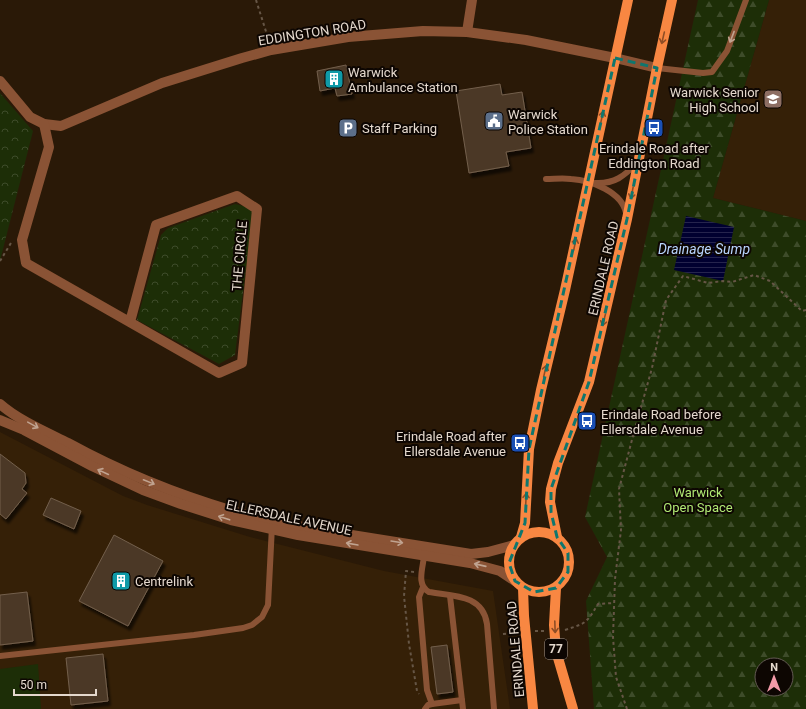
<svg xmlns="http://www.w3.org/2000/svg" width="806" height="709" font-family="Roboto,sans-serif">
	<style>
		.built { fill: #352007 }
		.forest { fill: url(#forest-firs); fill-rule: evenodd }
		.park { fill: url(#park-crowns) }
		.garden { fill: #1d2e07 }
		.water { fill: url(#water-rules) }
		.building { fill: #4b3926; stroke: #735f4c; filter: url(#shadow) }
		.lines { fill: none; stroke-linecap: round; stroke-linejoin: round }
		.path { stroke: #665646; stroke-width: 2; stroke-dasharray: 3 3; stroke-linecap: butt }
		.service { stroke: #8a5335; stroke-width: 6 }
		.minor { stroke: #8a5335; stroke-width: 10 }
		.tertiary { stroke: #8a5335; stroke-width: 10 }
		.primary { stroke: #f88742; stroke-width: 10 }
		.oneway { stroke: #c0a390 }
		.oneway2 { stroke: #8e4d25 }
		.marked { fill: none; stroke: #0f766e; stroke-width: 3; stroke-dasharray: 8 5; stroke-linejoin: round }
		.labels { text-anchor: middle; stroke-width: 4; stroke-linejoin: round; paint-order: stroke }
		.shield { fill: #0d0602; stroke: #a49990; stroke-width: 1 }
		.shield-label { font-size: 12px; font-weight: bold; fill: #e4d8cd }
		.street-label { font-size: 13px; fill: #e4d8cd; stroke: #0d0602 }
		.poi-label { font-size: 13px; fill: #e4d8cd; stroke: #0d0602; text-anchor: start }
		.park-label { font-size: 13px; fill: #b0e873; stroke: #0d0602 }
		.water-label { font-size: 14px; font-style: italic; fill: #b8d4fd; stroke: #0d0602 }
	</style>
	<defs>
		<pattern id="forest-firs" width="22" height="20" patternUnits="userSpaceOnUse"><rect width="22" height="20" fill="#1d2e07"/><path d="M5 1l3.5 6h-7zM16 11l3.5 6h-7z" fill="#3e4c2a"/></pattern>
		<pattern id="park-crowns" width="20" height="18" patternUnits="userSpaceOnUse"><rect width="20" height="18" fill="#1d2e07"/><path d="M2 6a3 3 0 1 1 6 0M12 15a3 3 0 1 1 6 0" fill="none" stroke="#3e4c2a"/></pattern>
		<pattern id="water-rules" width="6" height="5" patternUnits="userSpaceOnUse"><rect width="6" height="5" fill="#000030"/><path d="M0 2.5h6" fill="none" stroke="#25244d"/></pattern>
		<filter id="shadow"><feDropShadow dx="2.5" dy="4.5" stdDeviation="1" flood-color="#0009"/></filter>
	</defs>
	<rect width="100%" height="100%" fill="#2a1907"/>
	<g class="built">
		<polygon points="769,0 806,0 806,221 713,198"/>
		<polygon points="0,432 123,496 147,505 250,537 384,571 493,591 510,709 0,709"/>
	</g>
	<path class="forest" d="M698,0H769L713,198L806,221V709H594L586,601L607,557L585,517ZM762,665H786V689H762Z"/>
	<g class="park">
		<polygon points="0,93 33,131 0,261"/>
		<polygon points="235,204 248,207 253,213 235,355 219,364 137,320 161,235 168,228"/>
	</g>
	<polygon class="garden" points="38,664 41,709 0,709 0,669"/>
	<polygon class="water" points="686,216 734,227 723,281 674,270"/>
	<g class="building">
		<polygon points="346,65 352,94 337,96 335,88 320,91 317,71"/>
		<polygon points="500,84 502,95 522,92 531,148 506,152 509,166 469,173 456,91"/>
		<polygon points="0,454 25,473 26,483 22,489 27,493 6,519 0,514"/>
		<polygon points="51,498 81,511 74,529 43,515"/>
		<polygon points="114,535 163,561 128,626 79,601"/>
		<polygon points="27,592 33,641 0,645 0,595"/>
		<polygon points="447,645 453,692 437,694 431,647"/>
		<polygon points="103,654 108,701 71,705 66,658"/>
	</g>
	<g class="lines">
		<g class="path">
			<polyline points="256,0 269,41"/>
			<polyline points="0,261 11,243"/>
			<polyline points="414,572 406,571 404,596 409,644 417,691 419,694"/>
			<path d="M565,630C586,623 586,624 598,604L614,603"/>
			<polyline points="535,631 544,631"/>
			<polyline points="503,634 516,633"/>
			<polyline points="627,709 616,677 613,637 615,579 621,530 619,489 633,436 652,368 666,300 683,276 708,283 723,281 732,282 754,275 770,281 802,311 806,310"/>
		</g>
		<g class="service">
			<polyline points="657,68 703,73 712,72 727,51 746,0"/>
			<path d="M546,179C554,179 563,178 571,179C591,180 622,192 626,213"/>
			<path d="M595,183C615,184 624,176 637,163"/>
			<path d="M424,556C423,568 416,585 429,592C452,596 483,594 487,624L494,709"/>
			<polyline points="423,587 419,597 427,690 432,704"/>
			<polyline points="450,596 463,709"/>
			<polyline points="0,656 194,635 243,628 252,625 262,617 268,605 272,526"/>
			<polyline points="425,709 428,705 432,704 462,700"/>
		</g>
		<g class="minor">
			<polyline points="467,32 472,0"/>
			<polyline points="0,81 30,117 44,124 61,126 162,83 242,58 271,50 348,37 423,31 467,32 526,40 615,58 657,68"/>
			<polyline points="44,124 49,147 22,240 26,263 219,373 242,363 257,209 237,196 156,225 130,322"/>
		</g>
		<g class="tertiary">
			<path d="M0,404C18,420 46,432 68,443C121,472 175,494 233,511C267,522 304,527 339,533C383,540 427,547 471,554L488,552L514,545"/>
			<polyline points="0,420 24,430 92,466 143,490 181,504 231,520 298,535 470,563 500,571 515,581"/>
		</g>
		<g class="primary">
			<circle cx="539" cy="562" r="30"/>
			<polyline points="521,537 525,523 529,449 541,390 565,290 628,0"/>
			<polyline points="557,537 550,502 551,489 558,463 589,382 627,219 657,68 672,0"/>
			<polyline points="523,588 524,616 533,709"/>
			<polyline points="556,588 554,625 556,651 573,709"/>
		</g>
	</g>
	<defs><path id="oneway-shaft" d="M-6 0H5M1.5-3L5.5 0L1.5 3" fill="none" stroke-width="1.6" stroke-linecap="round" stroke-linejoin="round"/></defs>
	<g class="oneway">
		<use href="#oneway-shaft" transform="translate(732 37) rotate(111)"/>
		<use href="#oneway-shaft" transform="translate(33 425) rotate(29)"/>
		<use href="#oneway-shaft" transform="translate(103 472) rotate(-155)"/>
		<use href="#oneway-shaft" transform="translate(149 482) rotate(22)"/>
		<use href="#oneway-shaft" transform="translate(224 518) rotate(-162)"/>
		<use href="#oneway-shaft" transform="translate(397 542) rotate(9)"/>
		<use href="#oneway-shaft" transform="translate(352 544) rotate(-170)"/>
		<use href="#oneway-shaft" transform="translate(480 565) rotate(-167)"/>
	</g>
	<g class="oneway2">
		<use href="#oneway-shaft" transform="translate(663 38) rotate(103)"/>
		<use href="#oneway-shaft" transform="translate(602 117) rotate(-78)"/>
		<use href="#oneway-shaft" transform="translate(632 193) rotate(101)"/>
		<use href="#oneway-shaft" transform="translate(575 244) rotate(-78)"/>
		<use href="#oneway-shaft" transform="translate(604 320) rotate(104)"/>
		<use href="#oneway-shaft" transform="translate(545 371) rotate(-77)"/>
		<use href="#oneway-shaft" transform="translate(526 499) rotate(-87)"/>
		<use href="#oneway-shaft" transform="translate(555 627) rotate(88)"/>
	</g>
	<path class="marked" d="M615,58L657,68L627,219L589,382L551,489V512L557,537L568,553V572L556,588L534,592L515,581L509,563L525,523L529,449Z"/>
	<defs>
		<g id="building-square" transform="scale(1)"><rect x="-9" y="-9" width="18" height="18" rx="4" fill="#0f9aa8" stroke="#0d0602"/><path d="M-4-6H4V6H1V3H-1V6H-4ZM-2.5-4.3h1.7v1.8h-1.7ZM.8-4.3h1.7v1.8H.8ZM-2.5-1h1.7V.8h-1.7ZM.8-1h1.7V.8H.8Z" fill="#fff"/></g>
		<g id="school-square" transform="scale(1)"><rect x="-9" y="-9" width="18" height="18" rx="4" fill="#8d6e63" stroke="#0d0602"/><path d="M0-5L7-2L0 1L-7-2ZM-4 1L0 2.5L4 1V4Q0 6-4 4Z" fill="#fff"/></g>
		<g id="civic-square" transform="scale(1)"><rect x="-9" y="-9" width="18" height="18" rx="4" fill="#5c6f8a" stroke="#0d0602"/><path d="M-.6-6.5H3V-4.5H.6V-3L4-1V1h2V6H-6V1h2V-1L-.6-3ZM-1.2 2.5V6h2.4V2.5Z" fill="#fff"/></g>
		<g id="parking-square" transform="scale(1)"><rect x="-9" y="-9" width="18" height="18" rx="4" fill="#5c6f8a" stroke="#0d0602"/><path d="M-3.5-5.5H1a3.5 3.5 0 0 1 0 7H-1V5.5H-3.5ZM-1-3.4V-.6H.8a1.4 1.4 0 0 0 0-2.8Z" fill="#fff"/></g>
		<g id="bus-square" transform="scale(1)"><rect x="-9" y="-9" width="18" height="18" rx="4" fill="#1a4fb4" stroke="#0d0602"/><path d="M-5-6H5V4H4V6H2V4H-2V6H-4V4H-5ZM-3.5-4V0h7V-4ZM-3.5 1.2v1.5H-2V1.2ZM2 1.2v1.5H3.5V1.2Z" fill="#fff"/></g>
	</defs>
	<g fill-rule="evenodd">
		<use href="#building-square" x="334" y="79"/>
		<use href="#school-square" x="773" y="99"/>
		<use href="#civic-square" x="494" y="121"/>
		<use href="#parking-square" x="348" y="128"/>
		<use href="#bus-square" x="654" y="128"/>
		<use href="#bus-square" x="587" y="421"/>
		<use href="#bus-square" x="520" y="443"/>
		<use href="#building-square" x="121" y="581"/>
	</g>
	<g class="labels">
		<rect class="shield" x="545" y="639" width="22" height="20" rx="3"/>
		<g class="shield-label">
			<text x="556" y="653">77</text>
		</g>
		<g class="street-label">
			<text transform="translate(312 32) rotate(-9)" y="5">EDDINGTON ROAD</text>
			<text transform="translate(239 256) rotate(-85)" y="5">THE CIRCLE</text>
			<text transform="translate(603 268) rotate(-77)" y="5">ERINDALE ROAD</text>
			<text transform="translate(289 517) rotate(12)" y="5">ELLERSDALE AVENUE</text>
			<text transform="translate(515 649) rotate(-95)" y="5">ERINDALE ROAD</text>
		</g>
		<g class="poi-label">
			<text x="348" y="77">Warwick<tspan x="348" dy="15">Ambulance Station</tspan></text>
			<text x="759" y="97" text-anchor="end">Warwick Senior<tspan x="759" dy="15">High School</tspan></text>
			<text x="508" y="119">Warwick<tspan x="508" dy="15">Police Station</tspan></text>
			<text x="362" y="133">Staff Parking</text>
			<text x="654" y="153" text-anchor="middle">Erindale Road after<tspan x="654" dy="15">Eddington Road</tspan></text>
			<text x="601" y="419">Erindale Road before<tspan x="601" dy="15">Ellersdale Avenue</tspan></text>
			<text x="506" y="441" text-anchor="end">Erindale Road after<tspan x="506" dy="15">Ellersdale Avenue</tspan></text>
			<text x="135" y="586">Centrelink</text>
		</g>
		<g class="park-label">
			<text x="698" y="497">Warwick<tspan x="698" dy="15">Open Space</tspan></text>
		</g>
		<g class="water-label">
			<text x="704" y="254">Drainage Sump</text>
		</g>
	</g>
	<g transform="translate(774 677)"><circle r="19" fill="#0d0602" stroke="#635a53"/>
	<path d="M0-3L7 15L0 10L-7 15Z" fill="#f39aa8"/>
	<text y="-6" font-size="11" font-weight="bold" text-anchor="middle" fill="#e4d8cd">N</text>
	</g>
	<path d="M14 689v6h82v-6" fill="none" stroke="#e4d8cd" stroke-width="2"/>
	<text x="20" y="689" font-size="12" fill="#e4d8cd" stroke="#0d0602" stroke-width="3" paint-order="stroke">50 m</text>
</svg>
